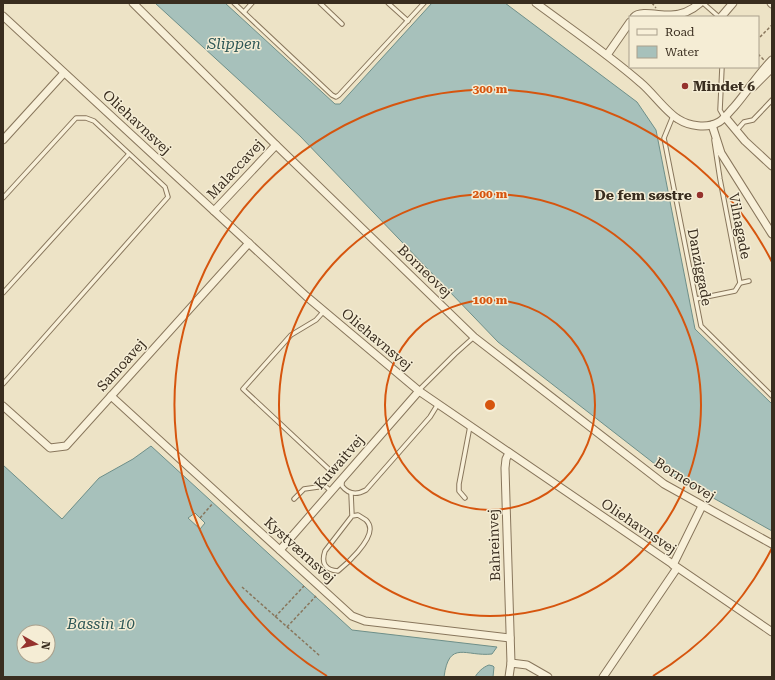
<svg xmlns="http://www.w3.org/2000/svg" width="775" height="680" font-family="'Roboto Serif',serif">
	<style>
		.water { fill: #a7c1bb; stroke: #6e8f89; fill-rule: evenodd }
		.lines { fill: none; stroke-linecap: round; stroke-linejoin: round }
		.service-casing { stroke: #88765c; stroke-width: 5.5 }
		.minor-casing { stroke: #88765c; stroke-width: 9 }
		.path { stroke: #88765c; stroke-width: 1.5; stroke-dasharray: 3 2; stroke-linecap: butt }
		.service { stroke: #f8f0d9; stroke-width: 3.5 }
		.minor { stroke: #f8f0d9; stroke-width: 7 }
		.ring { fill: none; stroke: #d6550e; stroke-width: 2 }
		.poi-dot { fill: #95322d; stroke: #f5edd5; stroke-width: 1.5 }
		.labels { text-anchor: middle; stroke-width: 3; stroke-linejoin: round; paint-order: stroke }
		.poi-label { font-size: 14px; font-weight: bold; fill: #392d1f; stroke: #f5edd5; text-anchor: start }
		.street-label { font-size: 14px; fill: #392d1f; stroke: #f5edd5 }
		.water-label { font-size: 15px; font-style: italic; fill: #2f5857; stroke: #f5edd5 }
		.centre { fill: #d6550e; stroke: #f5edd5; stroke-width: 2 }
		.ring-label { font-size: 12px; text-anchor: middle; font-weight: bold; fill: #d6550e; stroke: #f5edd5; stroke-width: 3; stroke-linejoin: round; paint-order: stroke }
	</style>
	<rect width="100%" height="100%" fill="#ede3c6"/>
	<g class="water">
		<polygon points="155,3 225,3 335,104 340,104 432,3 505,3 637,102 656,130 695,329 772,404 772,531 660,468 498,342 300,136"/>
		<path d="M151,446L352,630L497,647L492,654C466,657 449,639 444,677H3V465L62,519L99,478L133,459ZM195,513L205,523L200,529L188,518ZM24,632H48V656H24Z"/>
		<path d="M489,665L493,666L494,667L493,677H475C478,672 483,667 489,665Z"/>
	</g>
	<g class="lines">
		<g class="service-casing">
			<g id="service">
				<polyline points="234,3 332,95 336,97 339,95 424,3"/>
				<polyline points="320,3 342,24"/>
				<polyline points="388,3 408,21"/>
				<polyline points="703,3 719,17"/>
				<polyline points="244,12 252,3"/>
				<polyline points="722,67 720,110 724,117"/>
				<polyline points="673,116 664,138 701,326 772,396"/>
				<polyline points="736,131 744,122 753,120 772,100"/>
				<polyline points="3,198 76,118 86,118 94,121 165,187 168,197 3,384"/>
				<polyline points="740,283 749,281"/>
				<polyline points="3,293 129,154"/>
				<polyline points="696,299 735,291 740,283 720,179 714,140"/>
				<polyline points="324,311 316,320 291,335 243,389 333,473"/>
				<polyline points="419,390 455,354 474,337"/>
				<path d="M342,481V486C349,495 357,495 366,490L430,417L438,404"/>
				<path d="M351,493L352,516L325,551C321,563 325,570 338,571C348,563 370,542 370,529C370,526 368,522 366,520L358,515L352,516"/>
				<polyline points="465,498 459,491 459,484 470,426"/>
				<polyline points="294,499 304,489 325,486 331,491"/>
			</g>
		</g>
		<g class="minor-casing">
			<g id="minor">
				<polyline points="133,3 276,145 474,337 664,484 772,544"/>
				<path d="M536,3C571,29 608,54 641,83C652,92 666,112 678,119C689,126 707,129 719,122C724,119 729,112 734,107C747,92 758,74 772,60"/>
				<polyline points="771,3 772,4"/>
				<polyline points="3,16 306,296 419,391 772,632"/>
				<path d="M634,17C640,10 661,16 671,15C681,15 692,10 700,3"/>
				<polyline points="721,17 733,3"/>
				<polyline points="607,55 630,22"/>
				<polyline points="753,87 772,68"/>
				<polyline points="725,117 745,141 772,166"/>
				<polyline points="712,125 721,153 772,234"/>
				<polyline points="3,140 64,73"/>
				<polyline points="214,211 276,145"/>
				<polyline points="111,396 352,616 365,621 510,638"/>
				<polyline points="3,406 50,448 66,446 249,243"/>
				<polyline points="509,453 506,459 505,468 511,663 509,677"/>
				<polyline points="280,550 419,391"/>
				<polyline points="673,565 702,506"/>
				<polyline points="511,663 527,665 548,677"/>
				<polyline points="603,677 677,568"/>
			</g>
		</g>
		<g class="path">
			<polyline points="652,3 656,8"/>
			<polyline points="760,37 772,25"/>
			<polyline points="758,54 764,60"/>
			<polyline points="200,518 213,503"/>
			<polyline points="242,587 320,656"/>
			<polyline points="275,617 304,586"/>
			<polyline points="287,627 316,596"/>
		</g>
		<use href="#service" class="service"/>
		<use href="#minor" class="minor"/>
	</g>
	<g class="ring">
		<circle cx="490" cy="405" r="105"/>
		<circle cx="490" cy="405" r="211"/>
		<path d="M772 548A316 316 0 0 1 653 676M327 676A316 316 0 1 1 772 262"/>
	</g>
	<g class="poi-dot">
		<circle cx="685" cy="86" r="4"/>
		<circle cx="700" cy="195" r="4"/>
	</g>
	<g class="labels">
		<g class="poi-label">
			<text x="693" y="91">Mindet 6</text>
			<text x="692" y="200" text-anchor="end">De fem søstre</text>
		</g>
		<g class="street-label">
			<text transform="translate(137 122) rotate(43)" y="5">Oliehavnsvej</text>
			<text transform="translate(235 169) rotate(-47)" y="5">Malaccavej</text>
			<text transform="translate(740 226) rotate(79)" y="5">Vilnagade</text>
			<text transform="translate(700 267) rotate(79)" y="5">Danziggade</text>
			<text transform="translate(425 271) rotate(44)" y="5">Borneovej</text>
			<text transform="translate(377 339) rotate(40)" y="5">Oliehavnsvej</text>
			<text transform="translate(121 365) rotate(-48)" y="5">Samoavej</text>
			<text transform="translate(339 462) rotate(-49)" y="5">Kuwaitvej</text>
			<text transform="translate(685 479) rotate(32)" y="5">Borneovej</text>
			<text transform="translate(639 526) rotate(34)" y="5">Oliehavnsvej</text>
			<text transform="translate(494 545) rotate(-92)" y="5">Bahreinvej</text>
			<text transform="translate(300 550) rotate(42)" y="5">Kystværnsvej</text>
		</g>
		<g class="water-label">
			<text x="234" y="49">Slippen</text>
			<text x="101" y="629">Bassin 10</text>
		</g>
	</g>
	<circle cx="490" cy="405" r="6" class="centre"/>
	<g class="ring-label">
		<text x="490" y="93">300 m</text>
		<text x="490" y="198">200 m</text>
		<text x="490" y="304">100 m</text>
	</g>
	<rect width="775" height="680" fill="none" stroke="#392d1f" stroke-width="8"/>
	<rect x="629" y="16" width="130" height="52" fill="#f5edd5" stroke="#aaa08c"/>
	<rect x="637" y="29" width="20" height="6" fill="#f8f0d9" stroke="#aaa08c"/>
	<text x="665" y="36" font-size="12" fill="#392d1f">Road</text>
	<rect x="637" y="46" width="20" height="12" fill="#a7c1bb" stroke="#aaa08c"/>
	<text x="665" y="56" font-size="12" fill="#392d1f">Water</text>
	<g transform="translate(36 644) rotate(98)"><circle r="19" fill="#f5edd5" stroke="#aaa08c"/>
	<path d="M0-3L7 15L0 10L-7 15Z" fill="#95322d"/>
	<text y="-6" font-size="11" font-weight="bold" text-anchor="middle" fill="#392d1f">N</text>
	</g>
</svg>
